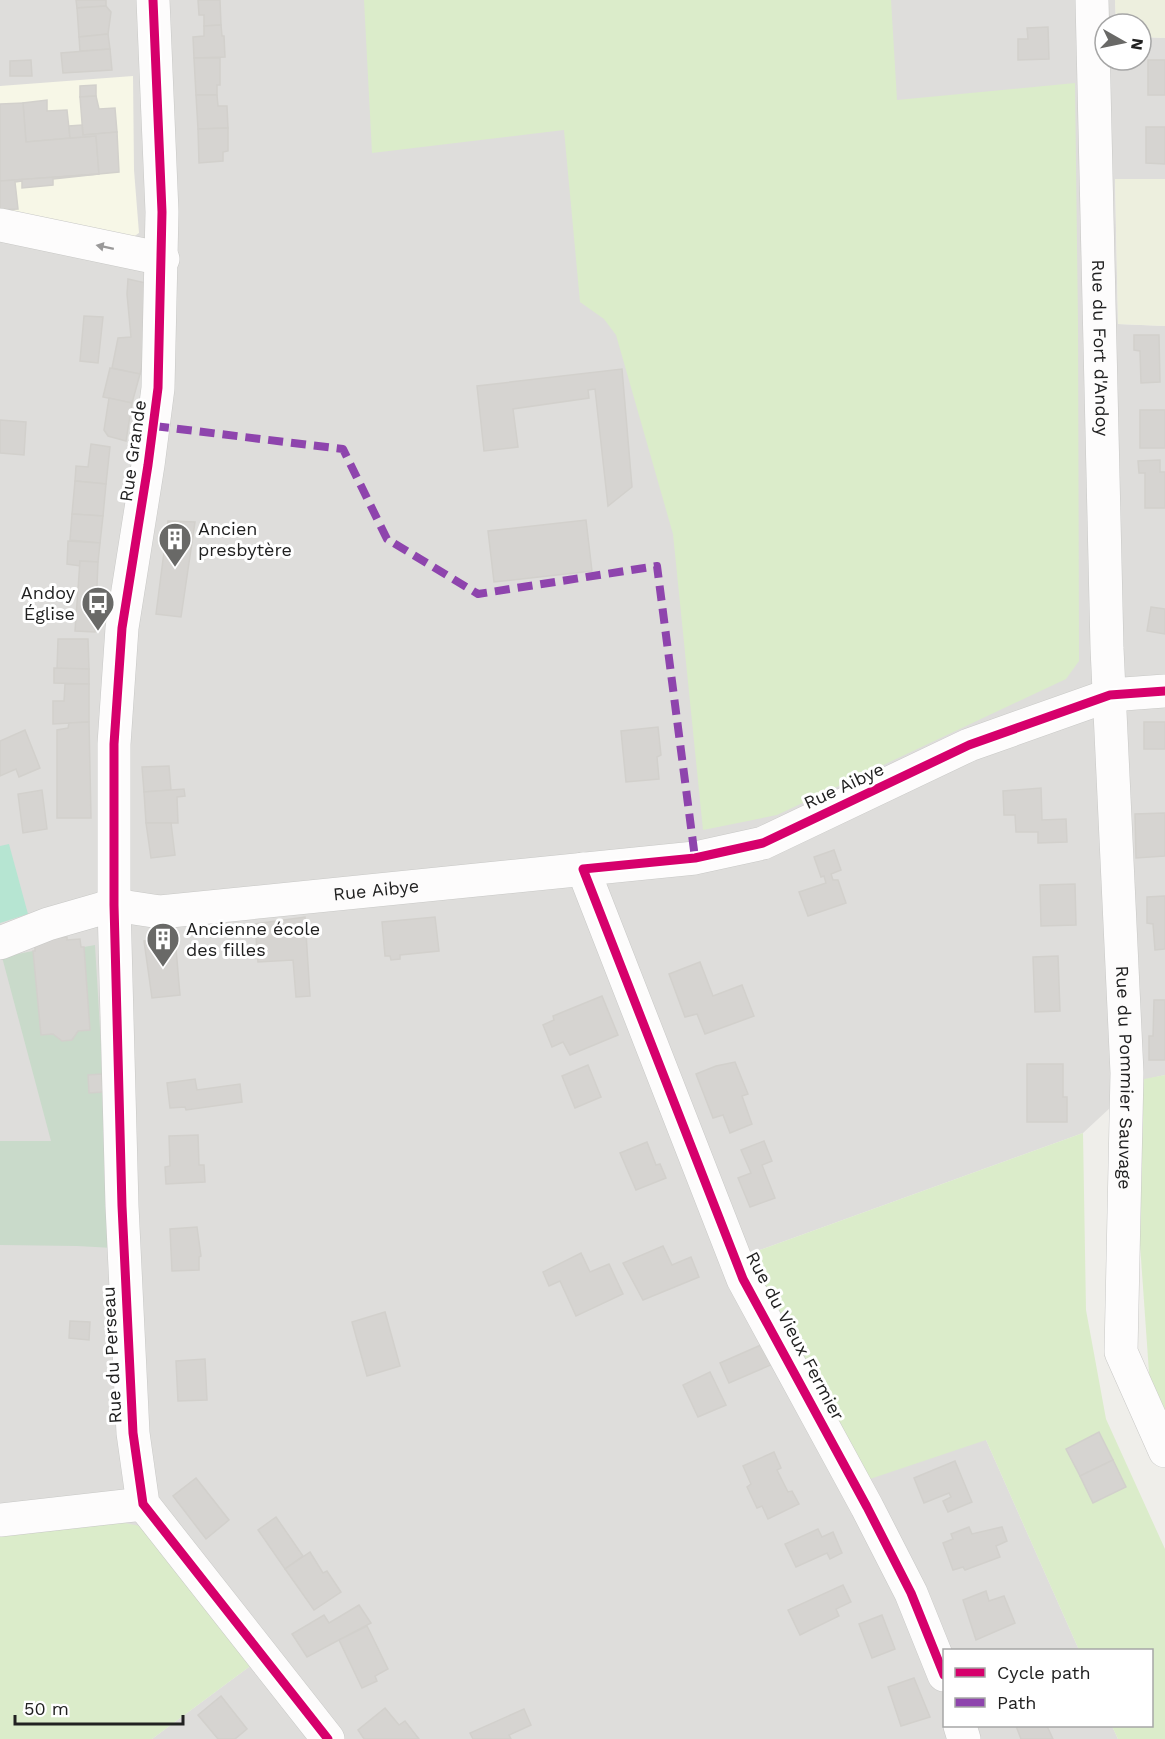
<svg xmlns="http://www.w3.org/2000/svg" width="1165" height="1739" font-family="'Work Sans',sans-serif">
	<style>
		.residential { fill: #dedddb }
		.education { fill: #f7f7e7 }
		.farmland { fill: #edefde }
		.grass { fill: #dbecca }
		.cemetery { fill: #c9daca }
		.pitch { fill: #b6e5d2 }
		.building { fill: #d6d4d1; stroke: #d2d0cc; stroke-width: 1.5 }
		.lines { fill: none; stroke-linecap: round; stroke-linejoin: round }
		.minor-casing { stroke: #c8c8c6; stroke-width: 34 }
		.minor { stroke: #fdfcfc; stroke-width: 33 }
		.quiet { stroke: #8e44ad; stroke-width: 8; stroke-dasharray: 15 8; stroke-linecap: butt }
		.cycleway-casing { stroke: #fff; stroke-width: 13 }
		.cycleway { stroke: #d6006c; stroke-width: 9 }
		.oneway { fill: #9a9999 }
		.labels { text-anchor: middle; stroke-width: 6; stroke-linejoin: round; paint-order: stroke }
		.street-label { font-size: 18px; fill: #212121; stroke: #fff }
		.poi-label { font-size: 18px; fill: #212121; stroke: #fff; text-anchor: start }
	</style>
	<rect width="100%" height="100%" fill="#efeeea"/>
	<polygon class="residential" points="0,0 1115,0 1116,24 1105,24 1105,60 1141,60 1141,37 1165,38 1165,179 1115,180 1118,324 1165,326 1165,1075 1139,1081 1083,1133 746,1255 986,1440 1079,1650 944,1650 944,1726 1112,1726 1118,1739 152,1739 253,1664 0,1532"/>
	<polygon class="education" points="133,76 134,170 139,233 126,242 0,215 0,86"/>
	<g class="farmland">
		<polygon points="1115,0 1165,0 1165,38 1141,37 1141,24 1116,24"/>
		<polygon points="1115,179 1165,179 1165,326 1118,324"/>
	</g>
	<g class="grass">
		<polygon points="364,0 891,0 897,100 1075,83 1078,322 1079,661 1066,679 777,815 703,830 673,534 616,335 604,319 580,302 564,130 372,153"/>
		<polygon points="1165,1075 1165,1432 1151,1401 1131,1116 1139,1080"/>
		<polygon points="1083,1133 1086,1310 1106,1419 1165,1549 1165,1739 1118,1739 1112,1726 1152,1726 1152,1650 1079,1650 986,1440 867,1480 746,1255"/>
		<polygon points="104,1519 140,1526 253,1664 152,1739 0,1739 0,1532"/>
	</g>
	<polygon class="cemetery" points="95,945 113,1248 77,1246 0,1245 0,1141 51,1141 2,957 33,951 41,1035 53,1034 62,1041 71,1040 78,1031 90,1030 84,947"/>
	<polygon class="pitch" points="9,844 28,914 0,923 0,846"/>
	<g class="building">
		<polygon points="76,0 106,0 106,6 77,8"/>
		<polygon points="198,0 220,0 221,25 204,26 204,15 199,15"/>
		<polygon points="106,6 111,12 108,34 79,37 77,8"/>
		<polygon points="221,25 222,36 224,36 225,57 194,58 193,37 204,36 204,26"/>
		<polygon points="1048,27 1049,59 1018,60 1018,39 1028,39 1027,28"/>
		<polygon points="108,34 110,49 80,51 79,37"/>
		<polygon points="110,49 112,70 63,73 61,53"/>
		<polygon points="194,58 220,58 220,85 217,85 217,95 196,95"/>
		<polygon points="31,60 32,76 10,76 10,61"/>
		<rect x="1148" y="60" width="17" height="35"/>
		<polygon points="96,85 96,96 80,97 80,86"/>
		<polygon points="196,95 217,95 218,106 227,106 228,128 198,129"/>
		<polygon points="96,96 99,109 115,108 117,132 83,135 80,97"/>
		<polygon points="47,100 47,111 67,110 70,138 26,142 23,103"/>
		<polygon points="23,103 26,142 96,136 99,174 0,181 0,104"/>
		<polygon points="82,125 83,135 117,132 119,172 99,174 96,136 70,138 69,126"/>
		<polygon points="1146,127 1165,127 1165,164 1146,163"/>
		<polygon points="228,128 228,151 223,152 223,161 199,163 198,129"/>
		<polygon points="99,174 53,179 53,185 22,188 22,181 15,182 18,209 0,210 0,181"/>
		<polygon points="128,279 146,283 149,341 140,374 112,368 118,338 131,337 127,294"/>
		<polygon points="84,316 103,317 98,363 80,361"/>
		<polygon points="1134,335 1159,335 1160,382 1141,383 1140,351 1134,350"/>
		<polygon points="110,368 140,374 132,403 103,397"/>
		<polygon points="622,369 632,487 608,506 595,389 588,390 589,398 513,409 518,447 484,451 477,386"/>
		<polygon points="109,398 132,403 126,441 108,436 104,430"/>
		<rect x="1140" y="410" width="25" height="38"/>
		<polygon points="0,420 26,422 24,455 0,453"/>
		<polygon points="91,444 110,447 106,484 75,481 76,466 88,467"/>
		<polygon points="1160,460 1160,472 1165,472 1165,508 1145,508 1145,473 1139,473 1138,461"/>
		<polygon points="75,481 106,484 103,516 72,514"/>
		<polygon points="72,514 103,516 100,543 70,540"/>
		<polygon points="586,520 592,571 494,582 488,531"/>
		<polygon points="168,521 195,522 181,617 156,614"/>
		<polygon points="68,541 100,543 98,562 80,561 80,566 67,564"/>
		<polygon points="80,561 98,562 95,632 75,631"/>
		<polygon points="1151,607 1165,609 1165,634 1147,631"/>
		<polygon points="58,639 88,639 89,669 57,669"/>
		<polygon points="54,668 89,669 89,684 54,683"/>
		<polygon points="65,684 89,684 89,722 53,724 53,701 64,701"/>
		<polygon points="89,722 91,818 57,818 57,730 68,728 69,723"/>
		<rect x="1144" y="722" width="21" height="27"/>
		<polygon points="658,727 661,755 657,757 659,779 626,782 621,731"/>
		<polygon points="25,730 40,768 19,777 16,769 0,776 0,741"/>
		<polygon points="169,766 171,790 144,792 142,767"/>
		<polygon points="1041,788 1042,820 1066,819 1067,842 1038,843 1038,832 1016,832 1015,815 1004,815 1003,791"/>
		<polygon points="184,789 185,796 177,797 178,823 146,823 144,792"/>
		<polygon points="42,790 47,829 23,833 18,794"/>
		<polygon points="1165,813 1165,856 1136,858 1135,814"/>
		<polygon points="146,823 171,823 175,855 151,858"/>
		<polygon points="834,850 841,870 831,874 833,880 838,880 846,903 808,916 799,892 826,883 824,876 821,877 814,857"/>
		<polygon points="1075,884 1076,925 1041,926 1040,885"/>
		<polygon points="1165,896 1165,949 1155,950 1153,924 1147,923 1147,897"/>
		<polygon points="305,917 310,996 296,997 293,960 258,962 255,924"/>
		<polygon points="435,917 439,951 400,955 400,959 391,960 390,956 385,956 382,922"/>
		<polygon points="67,937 67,940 80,939 81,947 84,947 90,1030 78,1031 72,1040 62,1041 53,1034 41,1035 33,951 35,951 35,943 48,938"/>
		<polygon points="175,937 180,995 152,998 144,941"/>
		<polygon points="1058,956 1060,1011 1035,1012 1033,957"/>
		<polygon points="700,962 713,996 742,985 754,1016 705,1034 697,1014 685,1017 669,974"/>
		<polygon points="602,996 618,1035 570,1055 563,1042 552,1047 543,1025 554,1020 553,1016"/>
		<polygon points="1154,1000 1165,1000 1165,1060 1149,1060 1149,1036 1153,1036"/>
		<polygon points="735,1062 748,1094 742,1096 752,1124 730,1133 723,1115 713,1118 696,1074 716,1066"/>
		<polygon points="1027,1064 1063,1064 1063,1097 1067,1097 1067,1122 1027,1122"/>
		<polygon points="588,1065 601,1097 575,1108 562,1076"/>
		<polygon points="102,1074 103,1092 89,1093 88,1075"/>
		<polygon points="195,1079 197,1090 240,1084 242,1102 186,1110 185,1107 170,1108 167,1083"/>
		<polygon points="198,1135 199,1165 204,1165 205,1182 166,1184 165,1167 170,1166 169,1136"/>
		<polygon points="764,1141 772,1161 762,1165 775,1198 750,1207 738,1178 751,1173 741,1150"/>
		<polygon points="647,1142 656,1165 660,1164 666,1178 636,1190 620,1153"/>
		<polygon points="197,1227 201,1256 199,1257 199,1270 172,1271 170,1229"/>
		<polygon points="663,1246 672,1265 691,1257 699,1277 643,1300 623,1263"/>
		<polygon points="581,1253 590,1272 609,1264 623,1294 576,1316 560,1281 549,1286 543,1272"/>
		<polygon points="385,1312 400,1366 367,1376 352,1322"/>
		<polygon points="70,1321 90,1322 89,1340 69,1338"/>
		<polygon points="770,1341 780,1361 729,1383 720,1363"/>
		<polygon points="205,1359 207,1400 178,1401 176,1361"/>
		<polygon points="710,1372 726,1405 698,1417 683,1385"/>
		<polygon points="1099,1432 1113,1460 1080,1476 1066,1449"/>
		<polygon points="774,1452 781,1468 777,1470 788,1492 792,1491 799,1504 768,1519 762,1506 757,1508 747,1487 751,1484 743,1466"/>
		<polygon points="1113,1460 1126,1487 1093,1503 1080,1476"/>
		<polygon points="955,1461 972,1502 948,1512 943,1501 951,1497 949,1493 924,1503 914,1478"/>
		<polygon points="196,1478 229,1520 206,1539 173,1496"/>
		<polygon points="276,1517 303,1556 285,1569 258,1530"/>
		<polygon points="969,1527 972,1534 1002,1527 1007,1541 996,1546 1000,1557 965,1570 963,1567 953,1570 943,1543 953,1539 951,1534"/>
		<polygon points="818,1529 822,1537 833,1532 842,1553 830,1559 827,1553 796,1567 785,1544"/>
		<polygon points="310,1552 323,1573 327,1571 341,1592 314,1610 285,1569"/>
		<polygon points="843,1585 851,1602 836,1609 839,1616 800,1635 788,1610"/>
		<polygon points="986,1591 989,1601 1004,1596 1015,1623 976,1640 963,1600"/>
		<polygon points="359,1605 371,1623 307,1657 292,1634 324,1615 329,1623"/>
		<polygon points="882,1615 895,1649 872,1658 859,1624"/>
		<polygon points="367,1626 388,1669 375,1676 377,1681 362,1688 339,1640"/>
		<polygon points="914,1678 930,1717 901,1726 888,1687"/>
		<polygon points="221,1696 247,1729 235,1739 218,1739 198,1715"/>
		<polygon points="385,1708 399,1725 405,1721 419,1739 364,1739 358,1730"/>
		<polygon points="524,1709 531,1725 509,1735 511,1739 473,1739 470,1733"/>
		<polygon points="1016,1726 1047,1726 1053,1739 1021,1739"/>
	</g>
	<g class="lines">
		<g class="minor-casing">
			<g id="minor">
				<polyline points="153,0 162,212 158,388 148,465 122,628 114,744 114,905 122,1206 133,1433 143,1504 328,1739"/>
				<path id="s1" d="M1092,0L1107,648L1127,1073L1121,1352L1165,1451"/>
				<polyline points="0,225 163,259"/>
				<polyline points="583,869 743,1279 867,1507 911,1593 944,1675"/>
				<path id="s2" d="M0,943L48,924L114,905L160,912L695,858L763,843L969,745L1110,695L1165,691"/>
				<polyline points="0,1520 143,1504"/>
				<polyline points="960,1726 964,1739"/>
			</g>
		</g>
		<use href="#minor" class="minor"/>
		<polyline class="quiet" points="154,426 343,449 387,539 478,594 657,566 695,858"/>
		<g class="cycleway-casing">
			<g id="cycleway">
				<polyline points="153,0 162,212 158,388 148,465 122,628 114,744 114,905 122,1206 133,1433 143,1504 328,1739"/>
				<polyline points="944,1675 911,1593 867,1507 743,1279 583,869 695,858 763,843 969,745 1110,695 1165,691"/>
			</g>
		</g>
		<use href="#cycleway" class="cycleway"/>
	</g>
	<defs><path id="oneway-solid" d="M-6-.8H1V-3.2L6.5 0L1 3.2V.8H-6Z" transform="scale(1.5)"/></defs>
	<use class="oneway" href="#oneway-solid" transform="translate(105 247) rotate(-168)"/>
	<defs>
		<g id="building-pin" transform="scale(1.725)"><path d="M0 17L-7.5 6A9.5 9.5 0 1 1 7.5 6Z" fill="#696967" stroke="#fff"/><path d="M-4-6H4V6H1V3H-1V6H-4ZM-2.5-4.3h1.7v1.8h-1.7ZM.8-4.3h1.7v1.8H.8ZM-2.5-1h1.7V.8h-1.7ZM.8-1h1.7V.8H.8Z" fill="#fff"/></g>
		<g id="bus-pin" transform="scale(1.725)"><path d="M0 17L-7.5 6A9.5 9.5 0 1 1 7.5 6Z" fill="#696967" stroke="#fff"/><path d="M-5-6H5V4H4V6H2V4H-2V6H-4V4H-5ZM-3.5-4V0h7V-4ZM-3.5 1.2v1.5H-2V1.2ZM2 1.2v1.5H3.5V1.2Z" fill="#fff"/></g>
	</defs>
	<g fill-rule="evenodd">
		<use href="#building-pin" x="175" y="539"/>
		<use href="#bus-pin" x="98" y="603"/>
		<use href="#building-pin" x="163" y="939"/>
	</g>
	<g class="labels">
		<g class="street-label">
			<text dy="6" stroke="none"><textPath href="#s1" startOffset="348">Rue du Fort d'Andoy</textPath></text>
			<text transform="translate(133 451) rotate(-82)" y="6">Rue Grande</text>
			<text transform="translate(844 786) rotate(-25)" y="6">Rue Aibye</text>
			<text dy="6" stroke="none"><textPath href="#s2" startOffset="384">Rue Aibye</textPath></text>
			<text dy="6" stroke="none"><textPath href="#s1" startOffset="1078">Rue du Pommier Sauvage</textPath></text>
			<text transform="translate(795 1336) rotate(62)" y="6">Rue du Vieux Fermier</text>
			<text transform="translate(112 1355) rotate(-93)" y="6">Rue du Perseau</text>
		</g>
		<g class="poi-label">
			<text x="198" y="535">Ancien<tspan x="198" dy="21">presbytère</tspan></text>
			<text x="75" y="599" text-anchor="end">Andoy<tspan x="75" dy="21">Église</tspan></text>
			<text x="186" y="935">Ancienne école<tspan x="186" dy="21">des filles</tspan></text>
		</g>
	</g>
	<rect x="943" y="1649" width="210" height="78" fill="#ffffff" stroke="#a6a6a6" stroke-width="1.5"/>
	<rect x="955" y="1668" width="30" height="9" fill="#d6006c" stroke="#a6a6a6" stroke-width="1.5"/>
	<text x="997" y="1679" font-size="18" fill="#212121">Cycle path</text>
	<rect x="955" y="1698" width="30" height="9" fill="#8e44ad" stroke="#a6a6a6" stroke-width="1.5"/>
	<text x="997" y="1709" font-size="18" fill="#212121">Path</text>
	<g transform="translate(1123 42) rotate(99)"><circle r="28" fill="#ffffff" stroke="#a6a6a6" stroke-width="1.5"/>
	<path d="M0-4.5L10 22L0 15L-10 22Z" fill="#696967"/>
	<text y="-9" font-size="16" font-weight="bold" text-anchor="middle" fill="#212121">N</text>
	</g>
	<path d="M15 1715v9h168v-9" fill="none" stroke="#212121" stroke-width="3"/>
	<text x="24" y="1715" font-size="18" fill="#212121" stroke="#ffffff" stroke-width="4.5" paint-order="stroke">50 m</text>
</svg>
